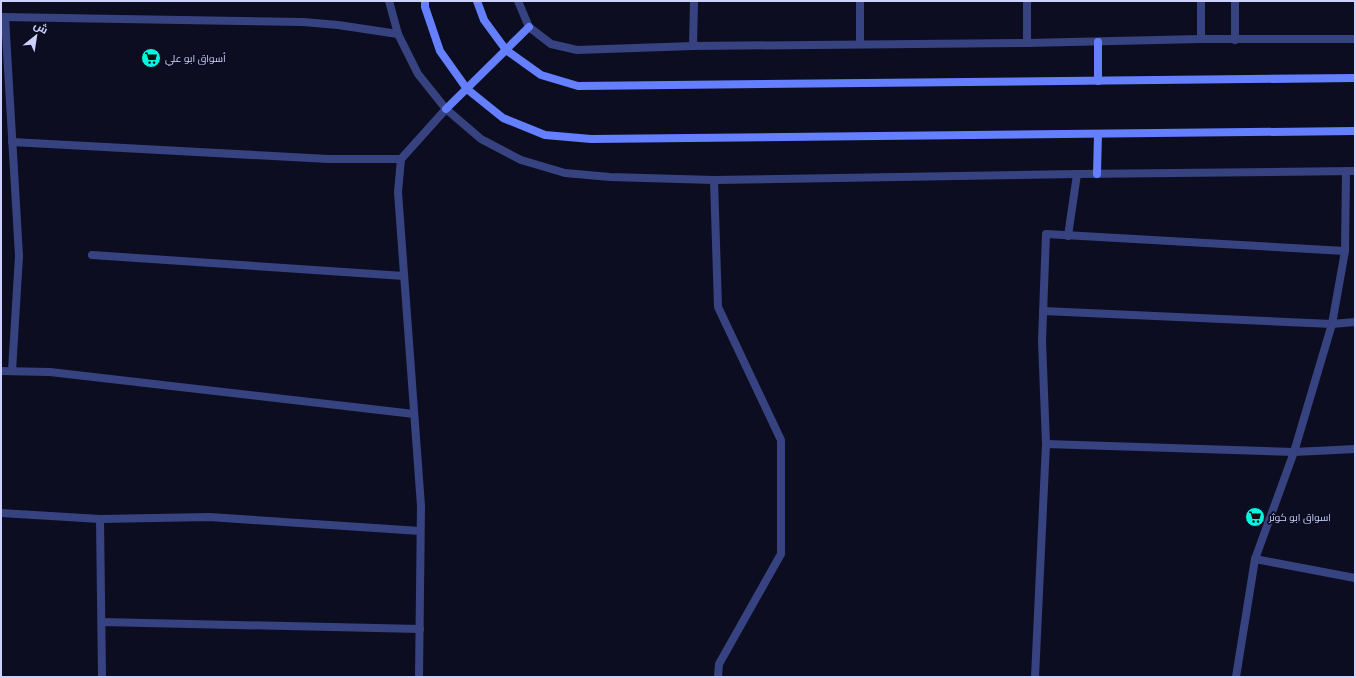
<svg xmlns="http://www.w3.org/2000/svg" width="1356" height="678" font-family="'Nunito Sans',Cairo,sans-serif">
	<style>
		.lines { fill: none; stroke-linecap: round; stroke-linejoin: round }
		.service { stroke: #374381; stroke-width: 8 }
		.minor { stroke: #374381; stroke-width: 8 }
		.tertiary { stroke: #374381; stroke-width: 8 }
		.secondary { stroke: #647fff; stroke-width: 8 }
		.labels { text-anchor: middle; stroke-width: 3.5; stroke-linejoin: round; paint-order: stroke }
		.poi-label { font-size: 10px; fill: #cdd1ff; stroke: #0d0d21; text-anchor: start }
	</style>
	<rect width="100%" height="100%" fill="#0d0d21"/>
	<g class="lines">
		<polyline class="service" points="714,180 718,307 781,440 781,554 719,664 718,677"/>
		<g class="minor">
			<polyline points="389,1 398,34 418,74 446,109 481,139 521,160 565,173 610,177 714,180 1077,174 1355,171"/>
			<polyline points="518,1 529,27 551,44 577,50 693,46 1027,43 1201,39 1355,39"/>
			<polyline points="1,17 303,22 338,25 398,34"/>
			<polyline points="5,17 19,256 12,371"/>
			<polyline points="1027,43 1027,1"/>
			<polyline points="860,44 860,1"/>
			<polyline points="693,46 694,1"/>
			<polyline points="12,142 328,159 401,159"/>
			<polyline points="1068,236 1077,174"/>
			<polyline points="92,255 404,276"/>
			<polyline points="1043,311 1332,324 1355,322"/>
			<polyline points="1,371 50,372 414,414"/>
			<polyline points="1046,444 1294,452 1355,449"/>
			<polyline points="1,513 100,519 209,517 420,531"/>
			<polyline points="100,519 102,677"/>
			<polyline points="1255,559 1355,578"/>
			<polyline points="102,622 420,629"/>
			<polyline points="419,677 421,506 398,192 401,159 446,109"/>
			<polyline points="1035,677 1046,444 1042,341 1046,234 1345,251"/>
			<polyline points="1236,677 1255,559 1294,452 1332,324 1345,251 1346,171"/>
		</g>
		<g class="tertiary">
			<polyline points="1201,39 1201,1"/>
			<polyline points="1235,40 1235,1"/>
		</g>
		<g class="secondary">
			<polyline points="425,1 425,7 440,51 467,89 503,118 545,135 591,139 1355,131"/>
			<polyline points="477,1 484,20 506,50 541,75 578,86 1355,78"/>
			<polyline points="1098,42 1098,81"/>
			<polyline points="446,109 529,27"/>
			<polyline points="1097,174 1098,134"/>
		</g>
	</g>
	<defs>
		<g id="supermarket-disc" transform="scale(1)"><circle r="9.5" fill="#00f8e0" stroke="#0d0d21"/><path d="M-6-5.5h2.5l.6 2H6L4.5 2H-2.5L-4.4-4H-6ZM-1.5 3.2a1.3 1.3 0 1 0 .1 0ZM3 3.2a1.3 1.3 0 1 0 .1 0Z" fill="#111"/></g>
	</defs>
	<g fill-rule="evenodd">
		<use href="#supermarket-disc" x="151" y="58"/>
		<use href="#supermarket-disc" x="1255" y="517"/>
	</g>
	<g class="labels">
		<g class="poi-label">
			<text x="165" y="62">أسواق ابو علي</text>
			<text x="1269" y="521">اسواق ابو كوثر</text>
		</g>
	</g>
	<rect width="1356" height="678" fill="none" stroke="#cdd1ff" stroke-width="4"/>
	<g transform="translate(36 36) rotate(30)" stroke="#0d0d21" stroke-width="3" paint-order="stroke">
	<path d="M0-3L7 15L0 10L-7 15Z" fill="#cdd1ff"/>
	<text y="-6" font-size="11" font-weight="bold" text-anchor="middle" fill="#cdd1ff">ش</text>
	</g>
</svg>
